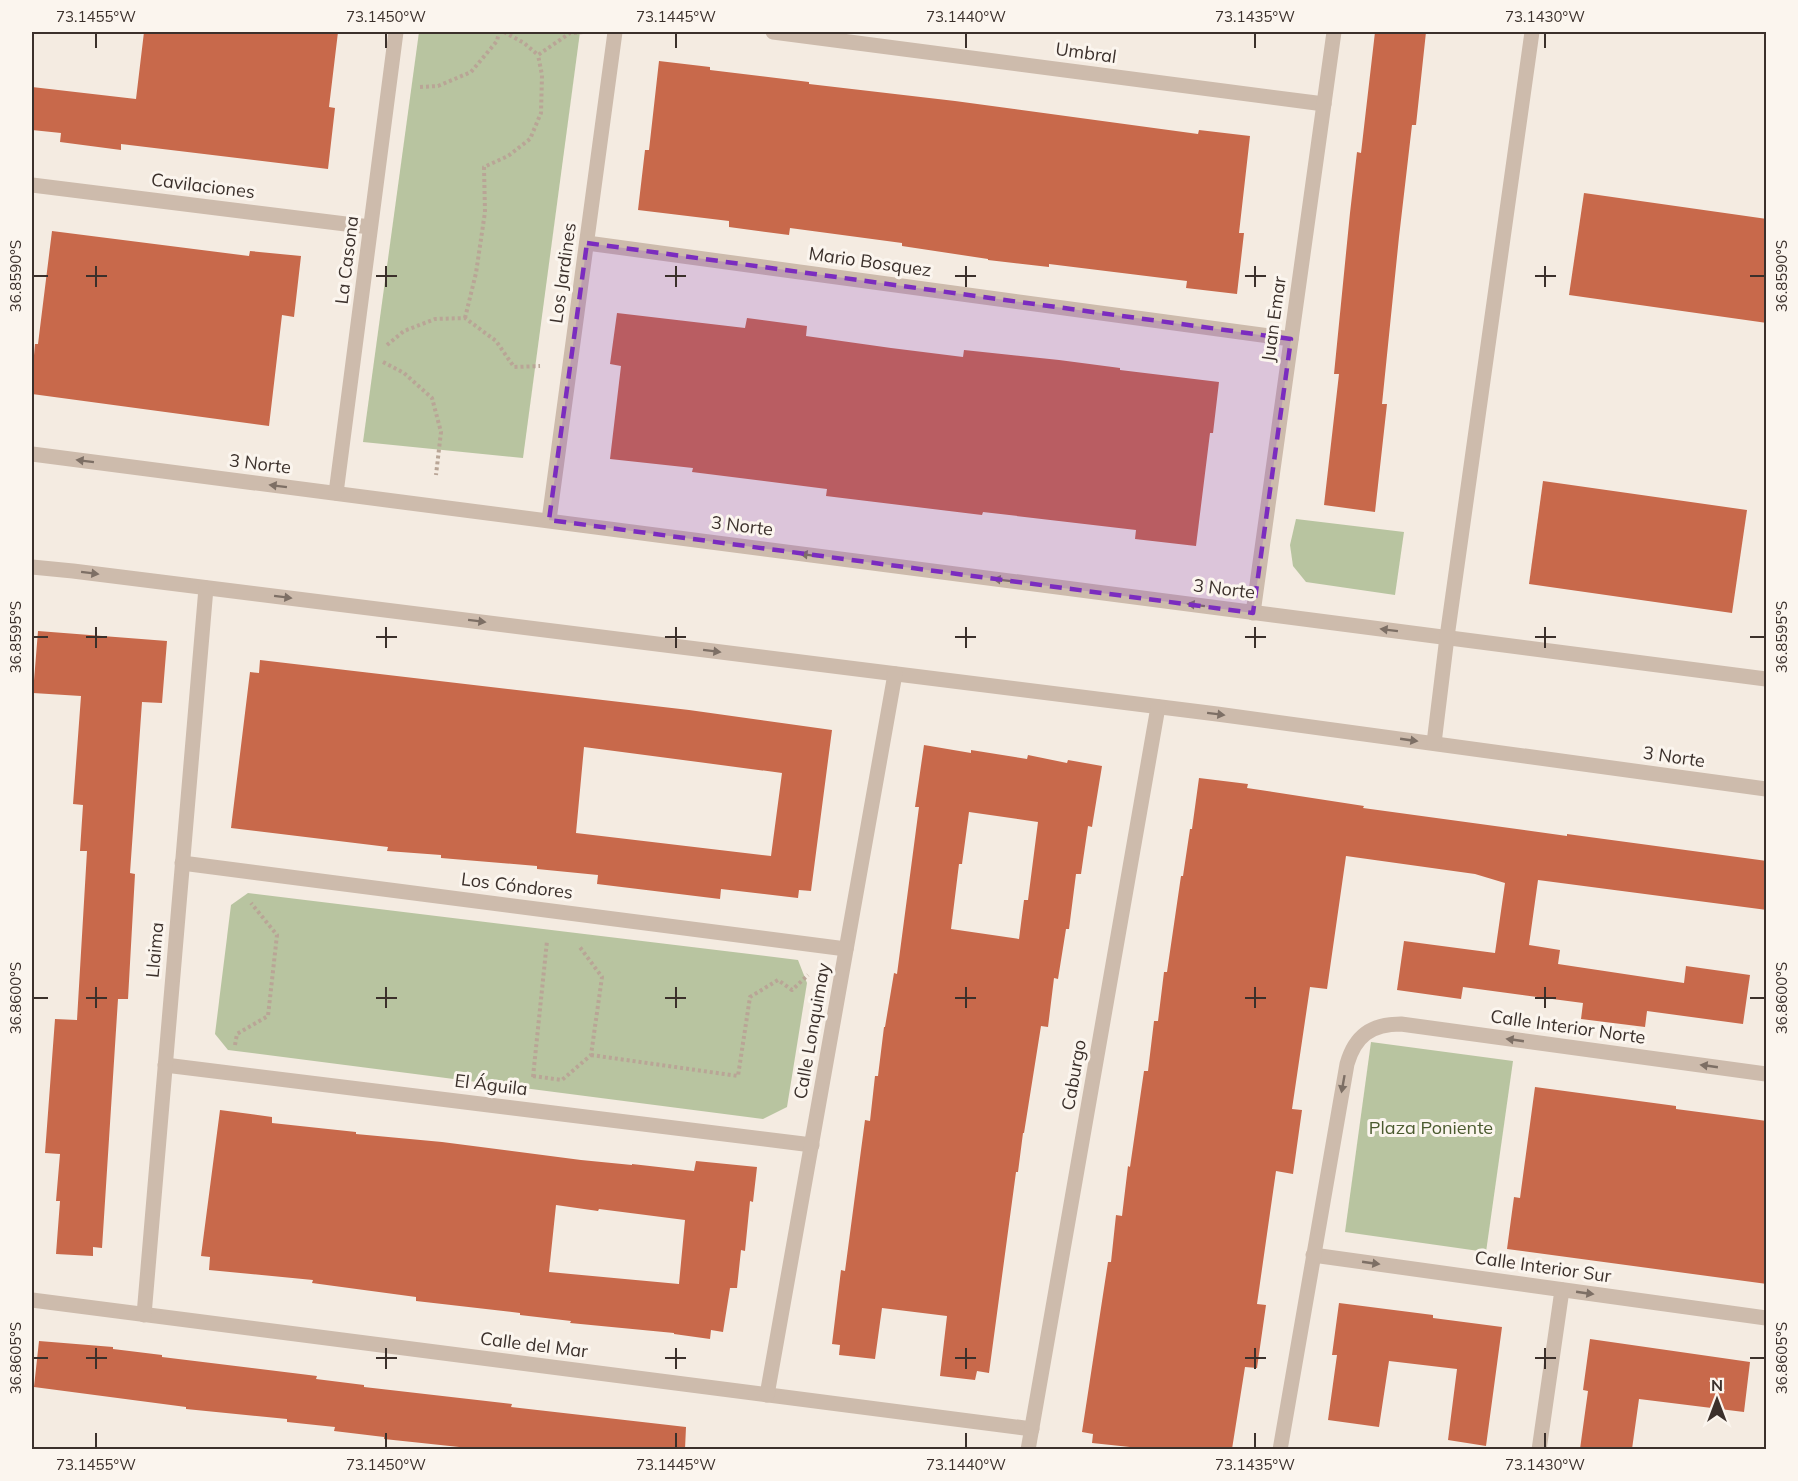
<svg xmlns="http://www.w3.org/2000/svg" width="1798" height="1481" font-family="Mulish,sans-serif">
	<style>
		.green { fill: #b8c4a0 }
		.building { fill: #c8694b; fill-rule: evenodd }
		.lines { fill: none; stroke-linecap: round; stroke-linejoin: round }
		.path { stroke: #b9a596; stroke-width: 4; stroke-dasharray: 3 3; stroke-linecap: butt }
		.minor { stroke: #cdbbac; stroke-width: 15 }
		.oneway { fill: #7d6f65 }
		.marked { fill: #7b2cbf; fill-opacity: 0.2; stroke: #7b2cbf; stroke-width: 4.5; stroke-dasharray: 12 8; stroke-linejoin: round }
		.ticks { fill: none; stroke: #3b302b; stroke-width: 2 }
		.labels { text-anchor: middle; stroke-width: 6; stroke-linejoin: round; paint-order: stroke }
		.street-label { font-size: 18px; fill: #3b302b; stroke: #fbf5ee }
		.park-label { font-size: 18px; fill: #4a5a2e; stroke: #fbf5ee }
		.neatline { fill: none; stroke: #3b302b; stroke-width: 2 }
		.ticks-label { font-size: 15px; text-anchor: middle; fill: #3b302b }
	</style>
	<rect width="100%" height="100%" fill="#f4ebe1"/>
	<g class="green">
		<polygon points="419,32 580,32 523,458 363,442"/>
		<polygon points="1296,519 1404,532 1395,595 1306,582 1293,566 1290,545"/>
		<polygon points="248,893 798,960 807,983 787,1107 763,1119 228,1050 215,1034 231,905"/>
		<polygon points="1371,1042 1513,1061 1486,1252 1345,1232"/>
	</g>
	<g class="building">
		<polygon points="144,32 338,32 329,107 335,108 328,169 121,144 121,150 60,142 61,133 32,130 32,87 136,99"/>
		<polygon points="1375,32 1426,32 1416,125 1412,125 1399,237 1382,404 1387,404 1375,512 1324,505 1339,374 1334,374 1350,213 1357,152 1361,153"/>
		<polygon points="659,61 710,67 710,70 809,82 809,84 955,101 1198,134 1199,130 1250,136 1239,233 1244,233 1237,294 1186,288 1187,281 1049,264 1049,267 988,260 988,259 902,246 902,243 790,228 789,235 729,227 729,221 638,210 645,150 649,150"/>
		<polygon points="1584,193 1767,219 1767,323 1569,295"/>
		<polygon points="52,231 249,256 250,251 301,256 294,317 282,315 269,426 32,394 32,378 35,344 38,344"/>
		<polygon points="617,313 745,328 747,318 807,326 806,336 891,348 963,357 964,350 1059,360 1120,368 1120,370 1219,382 1213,433 1210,433 1196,546 1135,539 1136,530 983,512 982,515 826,496 827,489 692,472 693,468 610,459 621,366 610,364"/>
		<polygon points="1543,481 1747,510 1732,613 1529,584"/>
		<polygon points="38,631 167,641 162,703 142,702 130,873 135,874 128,999 118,999 102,1248 93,1247 93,1256 56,1254 60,1201 56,1201 60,1154 45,1153 55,1019 77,1020 87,851 80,851 83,805 73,804 81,696 33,693"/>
		<path d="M260,660L689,710L832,730L811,891L799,890L798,898L721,889L720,899L597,884L598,875L537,869V866L441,858V855L387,851L388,847L231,828L250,672L259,673ZM584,747L782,773L771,856L576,833Z"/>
		<path d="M924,745L971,753V750L1027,759L1028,755L1067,763L1068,760L1102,766L1092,827L1088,826L1081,874H1076L1069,929H1066L1058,979L1054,978L1048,1027L1041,1026L1024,1133H1023L1018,1172H1016L989,1373L977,1371L975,1380L940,1376L947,1316L882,1308L875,1359L839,1355L840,1345L832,1344L841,1270L845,1271L865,1120L870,1121L875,1076H878L884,1027H885L894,973L897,974L919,807H915ZM969,812L1038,822L1028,900H1024L1019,939L951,929L959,864H962Z"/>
		<polygon points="1199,778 1248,784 1247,788 1364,806 1363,808 1567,836 1567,834 1767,861 1767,910 1538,880 1529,945 1560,950 1558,964 1684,983 1686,966 1750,975 1743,1024 1647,1011 1645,1027 1581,1019 1583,1003 1463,987 1461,999 1397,990 1404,941 1495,953 1505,883 1475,874 1346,856 1327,989 1310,987 1292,1109 1302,1110 1293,1174 1276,1171 1257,1304 1266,1305 1257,1368 1245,1367 1232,1449 1149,1449 1092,1443 1093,1434 1082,1432 1108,1262 1111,1262 1116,1215 1122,1216 1128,1166 1130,1167 1144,1071 1148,1071 1154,1021 1158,1021 1164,972 1167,972 1181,876 1183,876 1190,829 1192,829"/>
		<polygon points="1535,1087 1676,1106 1676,1109 1767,1121 1767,1284 1507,1249 1514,1197 1520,1198"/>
		<path d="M220,1110L272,1117V1123L356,1132V1134L442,1142L581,1160L632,1165V1164L694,1171L696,1161L757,1167L753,1202L750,1201L745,1251L741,1250L737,1288H730L723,1332L711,1330L710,1339L674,1334V1333L570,1323L571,1321L520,1315V1313L416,1301V1297L312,1283L313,1280L209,1270L210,1257L201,1256ZM556,1205L598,1211L599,1209L685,1220L679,1284L549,1272Z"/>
		<polygon points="1339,1303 1433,1315 1433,1318 1502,1327 1486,1446 1448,1440 1457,1369 1389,1361 1379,1427 1328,1420 1337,1355 1332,1355"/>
		<polygon points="1590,1339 1750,1362 1744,1412 1639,1399 1632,1449 1580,1449 1588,1391 1583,1390"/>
		<polygon points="39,1341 113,1347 113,1349 162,1355 162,1357 317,1376 316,1379 364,1385 364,1387 512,1404 511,1407 686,1427 685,1449 478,1449 384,1439 384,1437 334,1431 335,1427 287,1422 287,1419 186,1409 186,1407 34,1387"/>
	</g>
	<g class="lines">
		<g class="path">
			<polyline points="504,32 524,43 538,55 570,33 584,32"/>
			<polyline points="420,87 438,86 471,72 497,41 499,32"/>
			<polyline points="465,318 476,273 485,212 484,167 508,156 530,139 541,113 542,75 538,55"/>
			<polyline points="387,345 404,331 435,319 465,318 496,341 514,367 540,366"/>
			<polyline points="383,362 404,373 432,398 441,432 436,475"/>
			<polyline points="235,1045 237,1034 268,1016 277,935 251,903"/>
			<polyline points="591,1055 738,1076 750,997 778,980 792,990 808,975"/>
			<polyline points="533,1076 562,1080 591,1055 602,977 579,946"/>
			<polyline points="533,1077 547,941"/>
		</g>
		<g class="minor">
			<polyline points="773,32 1324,104"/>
			<polyline points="32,185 370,227"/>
			<polyline points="587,243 1291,339"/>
			<polyline points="32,454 1766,679"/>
			<polyline points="336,493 396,32"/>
			<polyline points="549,520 615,32"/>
			<polyline points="32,567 73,571 1217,714 1766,789"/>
			<polyline points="1253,613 1334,32"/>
			<polyline points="1434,743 1447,637 1532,32"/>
			<polyline points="182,863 846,949"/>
			<polyline points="165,1065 812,1145"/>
			<polyline points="1313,1255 1766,1318"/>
			<polyline points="32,1300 1032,1429"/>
			<polyline points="144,1315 206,588"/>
			<polyline points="767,1395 895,674"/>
			<polyline points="1028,1450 1158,707"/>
			<path d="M1280,1450L1347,1064C1355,1036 1371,1024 1401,1024L1766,1074"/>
			<polyline points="1539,1450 1562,1290"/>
		</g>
	</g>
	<defs><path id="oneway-solid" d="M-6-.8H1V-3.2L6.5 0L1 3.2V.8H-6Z" transform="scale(1.5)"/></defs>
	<g class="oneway">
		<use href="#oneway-solid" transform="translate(85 461) rotate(-173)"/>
		<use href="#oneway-solid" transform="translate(278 486) rotate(-173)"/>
		<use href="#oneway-solid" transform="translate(809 555) rotate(-173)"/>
		<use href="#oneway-solid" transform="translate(90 573) rotate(7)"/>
		<use href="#oneway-solid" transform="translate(1002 580) rotate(-173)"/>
		<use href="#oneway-solid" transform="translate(283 597) rotate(7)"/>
		<use href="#oneway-solid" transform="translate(1196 605) rotate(-173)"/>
		<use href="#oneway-solid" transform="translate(477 621) rotate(7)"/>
		<use href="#oneway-solid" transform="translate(1389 630) rotate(-173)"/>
		<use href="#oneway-solid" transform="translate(712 651) rotate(7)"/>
		<use href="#oneway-solid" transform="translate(1216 714) rotate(7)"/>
		<use href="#oneway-solid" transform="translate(1409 740) rotate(8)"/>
		<use href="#oneway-solid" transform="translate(1515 1040) rotate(-172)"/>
		<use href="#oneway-solid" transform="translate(1709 1066) rotate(-172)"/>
		<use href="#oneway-solid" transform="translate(1343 1084) rotate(100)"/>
		<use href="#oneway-solid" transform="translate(1371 1263) rotate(8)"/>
		<use href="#oneway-solid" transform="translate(1585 1293) rotate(8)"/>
	</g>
	<path class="marked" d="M587,243L1291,339L1253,613L549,520Z"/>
	<path class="ticks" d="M96,33V48M386,33V48M676,33V48M966,33V48M1255,33V48M1545,33V48M96,266V287M386,266V287M676,266V287M966,266V287M1255,266V287M1545,266V287M33,276H48M86,276H107M376,276H397M665,276H686M955,276H976M1245,276H1266M1535,276H1556M1750,276H1765M96,627V648M386,627V648M676,627V648M966,627V648M1255,627V648M1545,627V648M33,637H48M86,637H107M376,637H397M665,637H686M955,637H976M1245,637H1266M1535,637H1556M1750,637H1765M96,987V1008M386,987V1008M676,987V1008M966,987V1008M1255,987V1008M1545,987V1008M33,998H48M86,998H107M376,998H397M665,998H686M955,998H976M1245,998H1266M1535,998H1556M1750,998H1765M96,1348V1369M386,1348V1369M676,1348V1369M966,1348V1369M1255,1348V1369M1545,1348V1369M33,1358H48M86,1358H107M376,1358H397M665,1358H686M955,1358H976M1245,1358H1266M1535,1358H1556M1750,1358H1765M96,1433V1448M386,1433V1448M676,1433V1448M966,1433V1448M1255,1433V1448M1545,1433V1448"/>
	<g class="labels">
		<g class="street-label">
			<text transform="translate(1086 53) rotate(8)" y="6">Umbral</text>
			<text transform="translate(203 186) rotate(7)" y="6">Cavilaciones</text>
			<text transform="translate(347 260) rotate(-83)" y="6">La Casona</text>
			<text transform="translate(870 262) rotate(8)" y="6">Mario Bosquez</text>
			<text transform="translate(563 273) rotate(-82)" y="6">Los Jardines</text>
			<text transform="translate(1274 319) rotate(-82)" y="6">Juan Emar</text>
			<text transform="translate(260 464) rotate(7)" y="6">3 Norte</text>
			<text transform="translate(742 526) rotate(7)" y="6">3 Norte</text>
			<text transform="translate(1224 589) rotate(7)" y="6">3 Norte</text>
			<text transform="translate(1674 757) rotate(8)" y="6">3 Norte</text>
			<text transform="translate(517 886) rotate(7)" y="6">Los Cóndores</text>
			<text transform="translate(155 950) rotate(-85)" y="6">Llaima</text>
			<text transform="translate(1568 1027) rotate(8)" y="6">Calle Interior Norte</text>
			<text transform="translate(812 1031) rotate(-80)" y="6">Calle Lonquimay</text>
			<text transform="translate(1074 1075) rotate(-80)" y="6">Caburgo</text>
			<text transform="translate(491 1085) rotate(7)" y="6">El Águila</text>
			<text transform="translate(1543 1267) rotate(8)" y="6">Calle Interior Sur</text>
			<text transform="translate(534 1345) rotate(7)" y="6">Calle del Mar</text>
		</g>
		<g class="park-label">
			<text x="1431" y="1134">Plaza Poniente</text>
		</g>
	</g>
	<rect width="1798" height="1481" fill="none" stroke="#fbf5ee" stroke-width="66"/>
	<g transform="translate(1717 1400)" stroke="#fbf5ee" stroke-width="4.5" paint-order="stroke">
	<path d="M0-4.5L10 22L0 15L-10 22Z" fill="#3b302b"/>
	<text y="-9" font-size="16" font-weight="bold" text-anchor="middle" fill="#3b302b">N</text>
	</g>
	<rect x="33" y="33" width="1732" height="1415" class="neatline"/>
	<g class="ticks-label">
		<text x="96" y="22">73.1455°W</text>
		<text x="386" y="22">73.1450°W</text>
		<text x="676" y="22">73.1445°W</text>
		<text x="966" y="22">73.1440°W</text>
		<text x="1255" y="22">73.1435°W</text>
		<text x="1545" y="22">73.1430°W</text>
		<text transform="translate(16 276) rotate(-90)" y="5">36.8590°S</text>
		<text transform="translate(1782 276) rotate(-90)" y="5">36.8590°S</text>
		<text transform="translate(16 637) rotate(-90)" y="5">36.8595°S</text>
		<text transform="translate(1782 637) rotate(-90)" y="5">36.8595°S</text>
		<text transform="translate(16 998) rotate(-90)" y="5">36.8600°S</text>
		<text transform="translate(1782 998) rotate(-90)" y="5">36.8600°S</text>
		<text transform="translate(16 1358) rotate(-90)" y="5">36.8605°S</text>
		<text transform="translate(1782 1358) rotate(-90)" y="5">36.8605°S</text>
		<text x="96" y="1470">73.1455°W</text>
		<text x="386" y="1470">73.1450°W</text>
		<text x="676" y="1470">73.1445°W</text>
		<text x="966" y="1470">73.1440°W</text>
		<text x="1255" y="1470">73.1435°W</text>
		<text x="1545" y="1470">73.1430°W</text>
	</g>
</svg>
